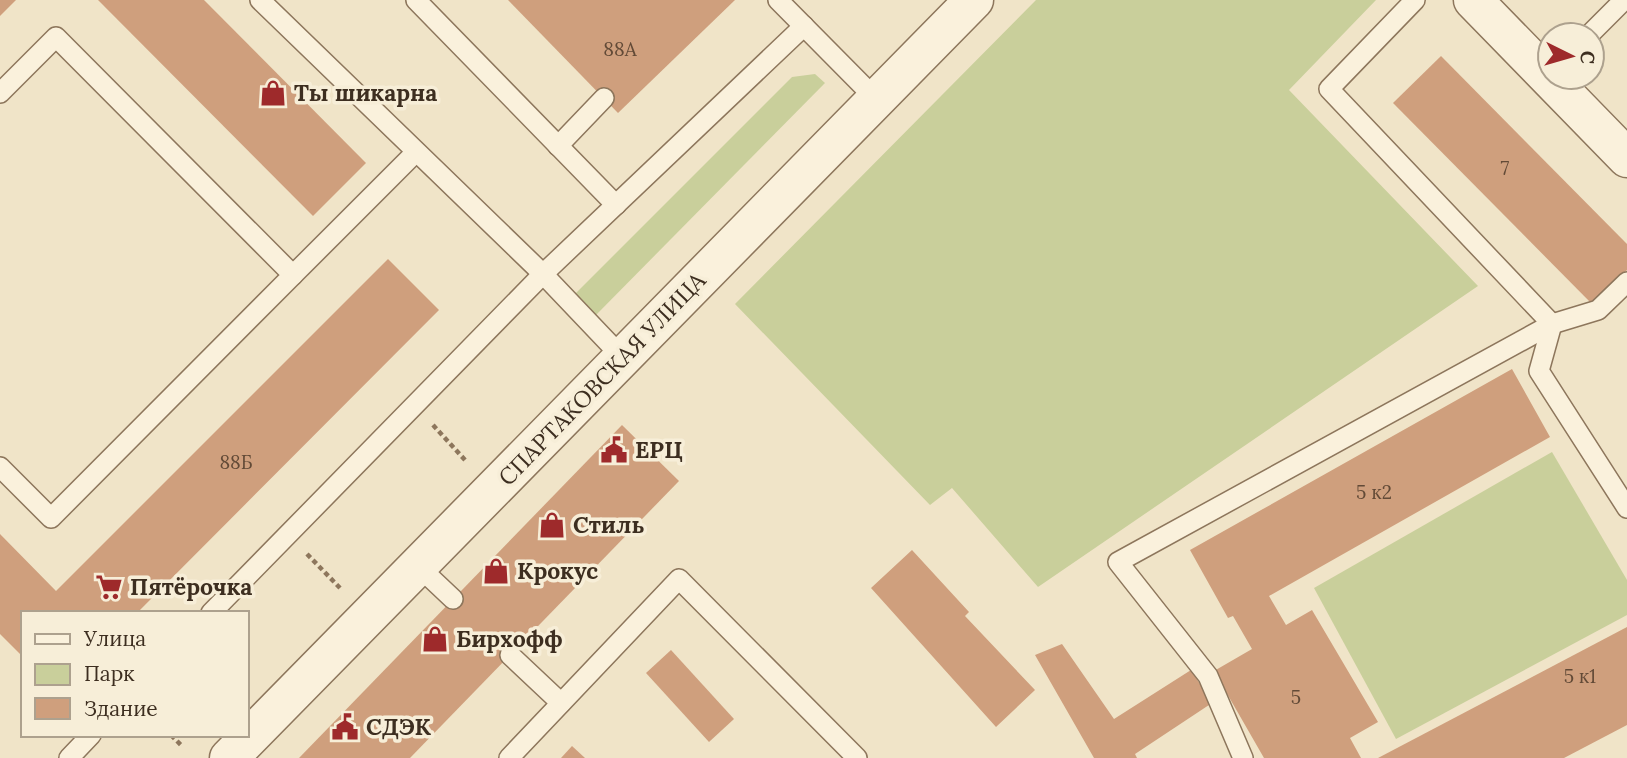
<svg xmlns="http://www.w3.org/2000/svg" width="1627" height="758" font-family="Lora,serif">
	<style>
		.green { fill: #c9cf9b }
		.building { fill: #cf9f7d }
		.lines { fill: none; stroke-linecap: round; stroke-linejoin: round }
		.lane-casing { stroke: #8d765c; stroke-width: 22 }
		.street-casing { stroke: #8d765c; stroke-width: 41 }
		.path { stroke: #8d765c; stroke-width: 4.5; stroke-dasharray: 5 3.5; stroke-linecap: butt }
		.lane { stroke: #faf1dc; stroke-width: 19 }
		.street { stroke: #faf1dc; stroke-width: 38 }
		.labels { text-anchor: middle; stroke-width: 7; stroke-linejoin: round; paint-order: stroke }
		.number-label { font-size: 19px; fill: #624a37 }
		.poi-label { font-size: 23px; font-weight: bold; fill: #3d2e20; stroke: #f7eed8; text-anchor: start }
		.street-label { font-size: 23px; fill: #3d2e20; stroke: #f7eed8 }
	</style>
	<rect width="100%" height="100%" fill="#f0e4c8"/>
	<g class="green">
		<polygon points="1036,0 1376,0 1289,90 1478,286 1038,587 952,488 930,505 735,304"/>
		<polygon points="815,74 825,83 595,316 575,294 792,77"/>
		<polygon points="1552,452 1627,580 1627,615 1396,739 1314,588"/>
	</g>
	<g class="building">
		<polygon points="0,0 16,0 0,16"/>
		<polygon points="98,0 204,0 366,163 313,216"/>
		<polygon points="508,0 735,0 618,113"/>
		<polygon points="1441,56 1627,244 1627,270 1592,304 1393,103"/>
		<polygon points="388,259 439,310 137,613 23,613 23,657 0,634 0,534 56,591"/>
		<polygon points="1512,369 1550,437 1269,596 1286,625 1312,610 1378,722 1350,738 1361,758 1264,758 1214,671 1252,649 1233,616 1228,618 1190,550"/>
		<polygon points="622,425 679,481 410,758 299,758"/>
		<polygon points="912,550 969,612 965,616 1035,690 996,727 871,588"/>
		<polygon points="1627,627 1627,725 1564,758 1378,758"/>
		<polygon points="1062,644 1114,719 1191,670 1212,703 1135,754 1137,758 1094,758 1035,655"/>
		<polygon points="671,650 734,719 709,742 646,673"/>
		<polygon points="572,746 585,758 561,758"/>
	</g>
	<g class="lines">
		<g class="lane-casing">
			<g id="lane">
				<polyline points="260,0 543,274 623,358"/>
				<polyline points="416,0 616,205"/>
				<polyline points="778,0 876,99"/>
				<polyline points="1415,0 1329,89 1552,324 1539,371 1627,508"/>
				<polyline points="1589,35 1624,0"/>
				<polyline points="0,93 56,37 293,275 51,518 0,467"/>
				<polyline points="558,146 604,98"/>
				<polyline points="293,275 416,152"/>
				<polyline points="418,566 453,599"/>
				<polyline points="211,613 543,274 804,26"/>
				<polyline points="510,655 561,703"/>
				<polyline points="69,758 91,735"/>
				<polyline points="509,758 679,579 857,758"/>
				<polyline points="1243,758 1208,676 1118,562 1552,324 1598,310 1627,282"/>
			</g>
		</g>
		<g class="street-casing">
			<g id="street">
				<polyline points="1473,0 1627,158"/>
				<polyline points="229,758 974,0"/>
			</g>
		</g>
		<g class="path">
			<polyline points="433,425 465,460"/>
			<polyline points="307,554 340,588"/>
			<polyline points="171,735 182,746"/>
		</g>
		<use href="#lane" class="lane"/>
		<use href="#street" class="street"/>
	</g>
	<defs>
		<g id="shop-bare" transform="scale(2.1)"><path d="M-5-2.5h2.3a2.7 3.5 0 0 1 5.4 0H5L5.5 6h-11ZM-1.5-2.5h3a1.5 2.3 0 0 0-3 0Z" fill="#9e2a2b" stroke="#f7eed8" stroke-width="2.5" paint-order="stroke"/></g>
		<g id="civic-bare" transform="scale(2.1)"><path d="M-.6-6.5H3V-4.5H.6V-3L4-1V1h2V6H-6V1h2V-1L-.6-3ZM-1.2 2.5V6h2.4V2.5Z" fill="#9e2a2b" stroke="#f7eed8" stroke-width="2.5" paint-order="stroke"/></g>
		<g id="supermarket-bare" transform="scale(2.1)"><path d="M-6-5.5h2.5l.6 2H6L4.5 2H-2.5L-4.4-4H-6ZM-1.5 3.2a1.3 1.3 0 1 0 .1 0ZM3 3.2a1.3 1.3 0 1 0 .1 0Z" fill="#9e2a2b" stroke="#f7eed8" stroke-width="2.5" paint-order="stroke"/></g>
	</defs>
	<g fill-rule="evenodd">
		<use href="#shop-bare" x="273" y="93"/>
		<use href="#civic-bare" x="614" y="450"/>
		<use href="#shop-bare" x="552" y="525"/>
		<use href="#shop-bare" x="496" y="571"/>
		<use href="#supermarket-bare" x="109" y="587"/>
		<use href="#shop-bare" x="435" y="639"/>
		<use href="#civic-bare" x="345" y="727"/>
	</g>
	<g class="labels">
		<g class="number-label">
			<text x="620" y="56">88А</text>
			<text x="1505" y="175">7</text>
			<text x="236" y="469">88Б</text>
			<text x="1374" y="499">5 к2</text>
			<text x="1580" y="683">5 к1</text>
			<text x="1296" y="704">5</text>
		</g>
		<g class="poi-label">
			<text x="294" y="101">Ты шикарна</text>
			<text x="635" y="458">ЕРЦ</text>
			<text x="573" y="533">Стиль</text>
			<text x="517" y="579">Крокус</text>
			<text x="130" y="595">Пятёрочка</text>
			<text x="456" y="647">Бирхофф</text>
			<text x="366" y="735">СДЭК</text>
		</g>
		<g class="street-label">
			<text transform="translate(602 379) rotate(-46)" y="8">СПАРТАКОВСКАЯ УЛИЦА</text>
		</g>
	</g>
	<rect x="21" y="611" width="228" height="126" fill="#f7eed8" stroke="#ada18e" stroke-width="2"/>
	<rect x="35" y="634" width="35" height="10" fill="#faf1dc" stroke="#ada18e" stroke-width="2"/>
	<text x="84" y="646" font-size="21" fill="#3d2e20">Улица</text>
	<rect x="35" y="664" width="35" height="21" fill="#c9cf9b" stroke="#ada18e" stroke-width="2"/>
	<text x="84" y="681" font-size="21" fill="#3d2e20">Парк</text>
	<rect x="35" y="698" width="35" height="21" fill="#cf9f7d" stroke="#ada18e" stroke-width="2"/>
	<text x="84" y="716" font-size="21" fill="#3d2e20">Здание</text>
	<g transform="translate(1571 56) rotate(95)"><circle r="33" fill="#f7eed8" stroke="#ada18e" stroke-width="2"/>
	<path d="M0-5L12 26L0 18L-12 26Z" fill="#9e2a2b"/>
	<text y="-10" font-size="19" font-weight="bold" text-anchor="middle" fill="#3d2e20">С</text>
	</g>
</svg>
